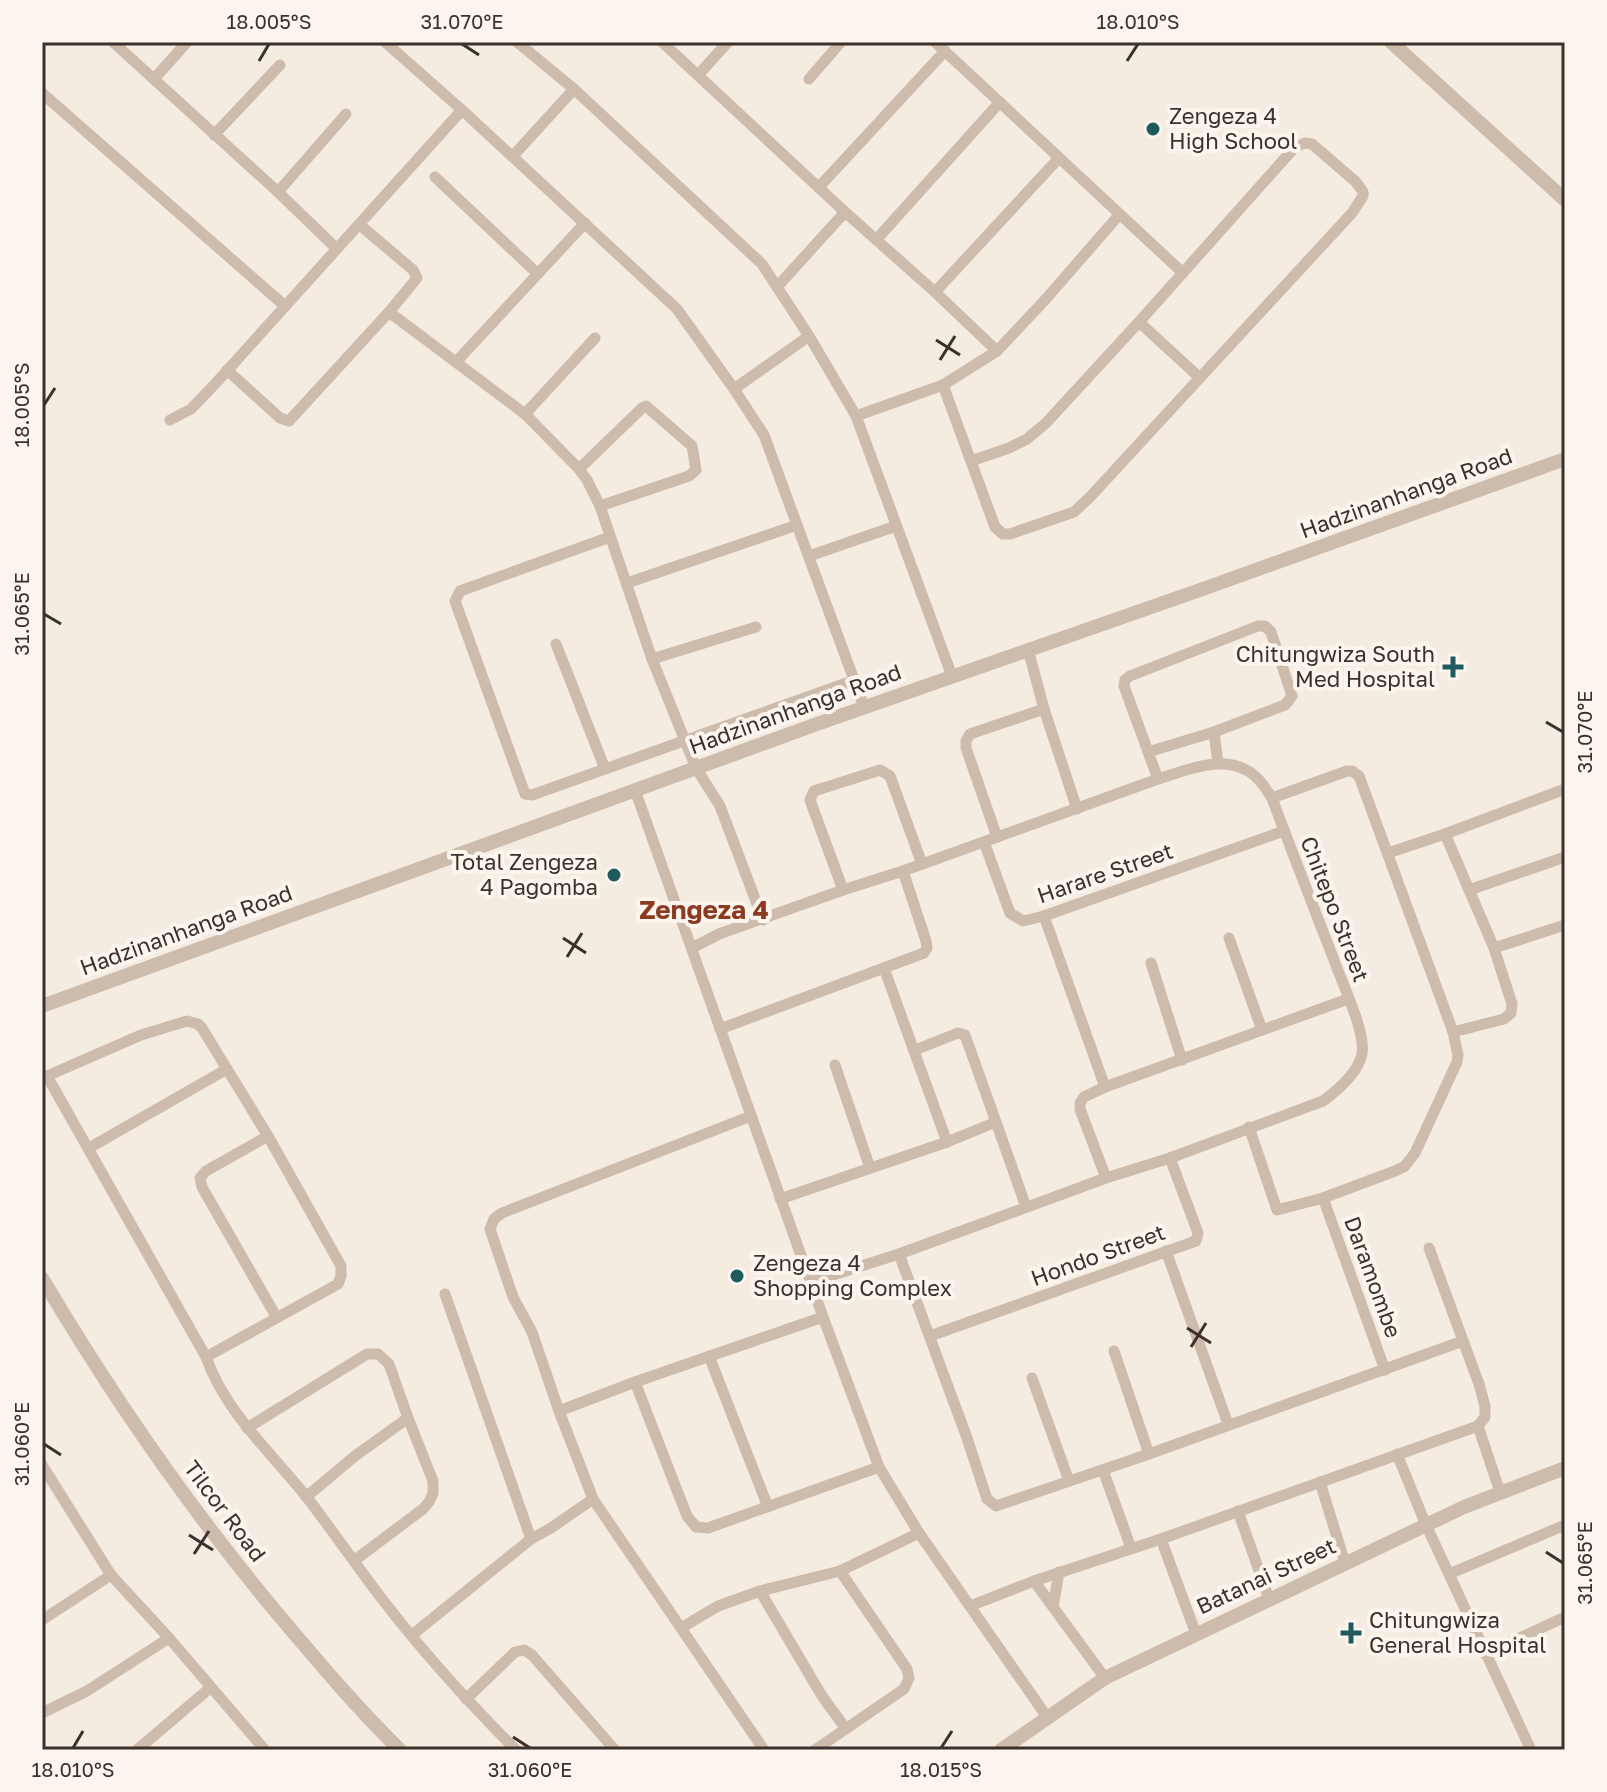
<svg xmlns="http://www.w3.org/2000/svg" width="1607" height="1792" font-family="'Golos Text',sans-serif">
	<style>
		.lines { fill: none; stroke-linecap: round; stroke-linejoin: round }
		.minor { stroke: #cdbbac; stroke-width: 11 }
		.tertiary { stroke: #cdbbac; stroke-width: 14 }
		.ticks { fill: none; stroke: #3b302b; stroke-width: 3 }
		.poi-dot { fill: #1f5a5e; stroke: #fbf5ee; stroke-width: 3 }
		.labels { text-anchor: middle; stroke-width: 8; stroke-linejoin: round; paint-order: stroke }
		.poi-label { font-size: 22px; fill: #3b302b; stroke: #fbf5ee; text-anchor: start }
		.street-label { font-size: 22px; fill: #3b302b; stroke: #fbf5ee }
		.quarter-label { font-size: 26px; font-weight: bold; fill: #8c3b22; stroke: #fbf5ee }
		.neatline { fill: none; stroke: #3b302b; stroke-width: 3 }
		.ticks-label { font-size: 20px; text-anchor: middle; fill: #3b302b }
	</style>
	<rect width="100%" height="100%" fill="#f4ebe1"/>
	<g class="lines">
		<g class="minor">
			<polyline points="113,42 278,192 337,249"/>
			<polyline points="385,42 462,110 677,309 734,389 764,435 864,707"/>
			<polyline points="517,42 574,89 762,264 809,336 856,416 952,676"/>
			<polyline points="662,42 845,212 935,292 997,351"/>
			<polyline points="935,42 1183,273"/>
			<polyline points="699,74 728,42"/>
			<polyline points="154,79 187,42"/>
			<polyline points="809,79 841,42"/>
			<polyline points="42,93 285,306"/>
			<polyline points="214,135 280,65"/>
			<polyline points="513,156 574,89"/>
			<polyline points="435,177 538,274"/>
			<polyline points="819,187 945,51"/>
			<polyline points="278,192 346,114"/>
			<polyline points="876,240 1000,102"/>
			<polyline points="777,287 845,212"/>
			<polyline points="935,292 1059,158"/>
			<polyline points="389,312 525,414 579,469 587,480 600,506 652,659 696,768 720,806 763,920"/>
			<polyline points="1139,322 1200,378"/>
			<polyline points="456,362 585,223"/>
			<polyline points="227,370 280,418 289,421 389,312 417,278 413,270 360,225"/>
			<polyline points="943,385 995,527 1003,534 1010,534 1074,512 1090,497 1352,213 1363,196 1363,192 1356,182 1312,144 1305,143 1295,147 1139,322 1046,423 1027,439 1009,448 971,461"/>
			<polyline points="734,389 809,336"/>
			<polyline points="525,414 595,338"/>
			<polyline points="856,416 943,385 997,351 1045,300 1119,215"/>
			<polyline points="170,420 191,409 216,383 462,110"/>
			<polyline points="579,469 642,408 646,406 692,446 696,470 689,476 600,506"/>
			<polyline points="610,537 460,591 455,601 525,794 532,795 855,680"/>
			<polyline points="809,556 896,526"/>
			<polyline points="627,583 797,525"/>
			<polyline points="556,644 605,769"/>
			<polyline points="1028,649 1044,709 1077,809"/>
			<polyline points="652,659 756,627"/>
			<polyline points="1148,752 1214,732"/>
			<polyline points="1158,779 1124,686 1125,680 1130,676 1258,626 1265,626 1271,632 1292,696 1285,705 1214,732 1218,763"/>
			<polyline points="635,790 823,1317 879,1467 919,1533 1047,1717"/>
			<polyline points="1445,834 1494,948 1512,1004 1511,1013 1504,1019 1453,1032"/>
			<polyline points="997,837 966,748 966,741 970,734 1044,709"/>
			<polyline points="984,842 1010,913 1023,921 1044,916 1284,831"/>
			<polyline points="1388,853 1445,834 1565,789"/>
			<polyline points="843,890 810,800 814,791 880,770 890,776 922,864"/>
			<polyline points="1469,890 1565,857"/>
			<polyline points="1044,916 1105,1087"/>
			<polyline points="1229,938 1262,1030"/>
			<path d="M692,948L719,934L843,890L903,871L1158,779C1188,770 1228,751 1256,777C1263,783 1267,791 1272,798C1292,852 1313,906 1334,960C1342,983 1366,1032 1362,1054C1358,1073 1338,1090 1323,1101L1170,1158L1106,1178L899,1254L811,1282"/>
			<polyline points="1494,948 1565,925"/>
			<polyline points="1151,963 1182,1060"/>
			<polyline points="884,968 947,1142"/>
			<polyline points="720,1029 924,953 927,948 926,941 903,871"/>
			<polyline points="915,1050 958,1033 965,1035 996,1122"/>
			<polyline points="835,1065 870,1168"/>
			<path d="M227,1069L202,1028L198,1024L187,1021L141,1035L47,1076L206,1357C226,1414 273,1454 309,1500C334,1533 357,1566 382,1599C423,1652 468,1702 516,1750"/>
			<polyline points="1249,1127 1277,1210 1323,1198 1395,1171 1405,1166 1415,1153 1457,1062 1458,1055 1453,1032 1359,776 1352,771 1347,771 1272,798"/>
			<polyline points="89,1148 227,1069 268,1136"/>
			<polyline points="1106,1178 1080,1109 1080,1103 1084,1097 1105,1087 1348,999"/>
			<polyline points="1323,1198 1385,1370"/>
			<polyline points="780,1199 947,1142 996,1122 1026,1207"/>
			<polyline points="1429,1248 1479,1384 1485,1406 1485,1417 1478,1426"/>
			<polyline points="1166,1251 1228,1424"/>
			<polyline points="899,1254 967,1438 987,1499 996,1506 1149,1454 1463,1341"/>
			<polyline points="930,1336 1196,1241 1198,1233 1170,1158"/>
			<polyline points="1114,1351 1149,1454"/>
			<polyline points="709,1356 768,1507"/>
			<polyline points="206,1357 338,1284 341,1276 341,1266 268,1136 206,1171 200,1178 202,1187 277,1318"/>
			<polyline points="1032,1378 1069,1481"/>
			<polyline points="635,1382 687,1516 696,1527 708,1528 879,1467"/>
			<polyline points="559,1411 532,1332 513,1297 490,1229 494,1219 502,1213 751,1116"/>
			<polyline points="247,1428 367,1354 378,1354 389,1364 408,1418 433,1481 433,1493 429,1502 423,1509 355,1560"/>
			<polyline points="1397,1454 1426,1525 1531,1750"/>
			<polyline points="42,1465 111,1575 169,1638 265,1750"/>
			<polyline points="1103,1470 1131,1548"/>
			<polyline points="1320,1482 1345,1563"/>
			<polyline points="306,1497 355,1456 408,1418"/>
			<polyline points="593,1499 764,1750"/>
			<polyline points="1238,1511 1269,1599"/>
			<polyline points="531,1539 551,1528 593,1499 559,1411 635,1382 823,1317"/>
			<polyline points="1161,1539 1196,1634"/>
			<polyline points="1449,1574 1565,1525"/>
			<polyline points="1034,1581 1105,1678"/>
			<polyline points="760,1591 822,1696 846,1729"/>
			<polyline points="970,1606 1034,1581 1161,1539 1478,1426 1500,1492"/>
			<polyline points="1053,1607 1059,1572"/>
			<polyline points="42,1620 111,1575"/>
			<polyline points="681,1628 718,1606 760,1591 840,1571 919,1533"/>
			<polyline points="412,1635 531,1539 445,1294"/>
			<polyline points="1485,1654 1565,1617"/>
			<polyline points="466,1699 515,1652 524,1650 532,1655 615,1750"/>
			<polyline points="42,1713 87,1691 169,1638"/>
			<polyline points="137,1750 210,1688"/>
			<polyline points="815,1750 904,1689 909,1678 907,1669 840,1571"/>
		</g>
		<g class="tertiary">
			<polyline points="1391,42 1565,200"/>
			<polyline points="42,1006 817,724 1200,590 1565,459"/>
			<path d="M42,1278C113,1398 192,1512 282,1619C320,1664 358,1709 400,1750"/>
			<polyline points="1001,1750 1105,1678 1464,1507 1565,1468"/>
		</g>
	</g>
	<path class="ticks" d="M462,44L479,55M259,61L269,44M1127,61L1138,44M936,340L960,355M940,360L955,336M44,405L55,388M44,614L61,624M1546,722L1563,732M563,938L586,953M567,957L582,933M1187,1328L1211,1343M1191,1347L1206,1323M44,1444L61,1455M189,1535L213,1550M1546,1552L1563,1563M194,1554L209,1531M513,1737L530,1748M73,1748L83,1731M941,1748L952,1731"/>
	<g class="poi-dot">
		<circle cx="1153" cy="129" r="8"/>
		<path d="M1449 655h8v8h8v8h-8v8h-8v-8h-8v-8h8z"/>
		<circle cx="614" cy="875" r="8"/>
		<circle cx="737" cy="1276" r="8"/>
		<path d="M1347 1621h8v8h8v8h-8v8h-8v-8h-8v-8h8z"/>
	</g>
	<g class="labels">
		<g class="poi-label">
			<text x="1169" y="124">Zengeza 4<tspan x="1169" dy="25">High School</tspan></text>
			<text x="1435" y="662" text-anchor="end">Chitungwiza South<tspan x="1435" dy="25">Med Hospital</tspan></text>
			<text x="598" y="870" text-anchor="end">Total Zengeza<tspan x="598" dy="25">4 Pagomba</tspan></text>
			<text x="753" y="1271">Zengeza 4<tspan x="753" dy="25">Shopping Complex</tspan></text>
			<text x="1369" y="1628">Chitungwiza<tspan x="1369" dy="25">General Hospital</tspan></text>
		</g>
		<g class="street-label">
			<text transform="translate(1406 493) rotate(-20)" y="8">Hadzinanhanga Road</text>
			<text transform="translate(795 709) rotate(-20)" y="8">Hadzinanhanga Road</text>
			<text transform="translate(1105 873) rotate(-19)" y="8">Harare Street</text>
			<text transform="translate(1335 909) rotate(69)" y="8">Chitepo Street</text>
			<text transform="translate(186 930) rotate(-20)" y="8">Hadzinanhanga Road</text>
			<text transform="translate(1098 1255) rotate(-20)" y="8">Hondo Street</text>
			<text transform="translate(1373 1277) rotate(70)" y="8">Daramombe</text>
			<text transform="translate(225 1511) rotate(53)" y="8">Tilcor Road</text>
			<text transform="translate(1266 1576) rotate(-25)" y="8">Batanai Street</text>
		</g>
		<g class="quarter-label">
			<text x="704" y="919">Zengeza 4</text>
		</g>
	</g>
	<rect width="1607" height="1792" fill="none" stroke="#fbf5ee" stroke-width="88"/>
	<rect x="44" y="44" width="1519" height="1704" class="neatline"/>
	<g class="ticks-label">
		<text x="269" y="29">18.005°S</text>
		<text x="462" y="29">31.070°E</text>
		<text x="1138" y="29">18.010°S</text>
		<text transform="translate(22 405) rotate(-90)" y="7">18.005°S</text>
		<text transform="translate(22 614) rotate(-90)" y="7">31.065°E</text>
		<text transform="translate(1585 732) rotate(-90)" y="7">31.070°E</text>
		<text transform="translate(22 1444) rotate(-90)" y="7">31.060°E</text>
		<text transform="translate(1585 1563) rotate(-90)" y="7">31.065°E</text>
		<text x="73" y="1777">18.010°S</text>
		<text x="530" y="1777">31.060°E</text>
		<text x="941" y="1777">18.015°S</text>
	</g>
</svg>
